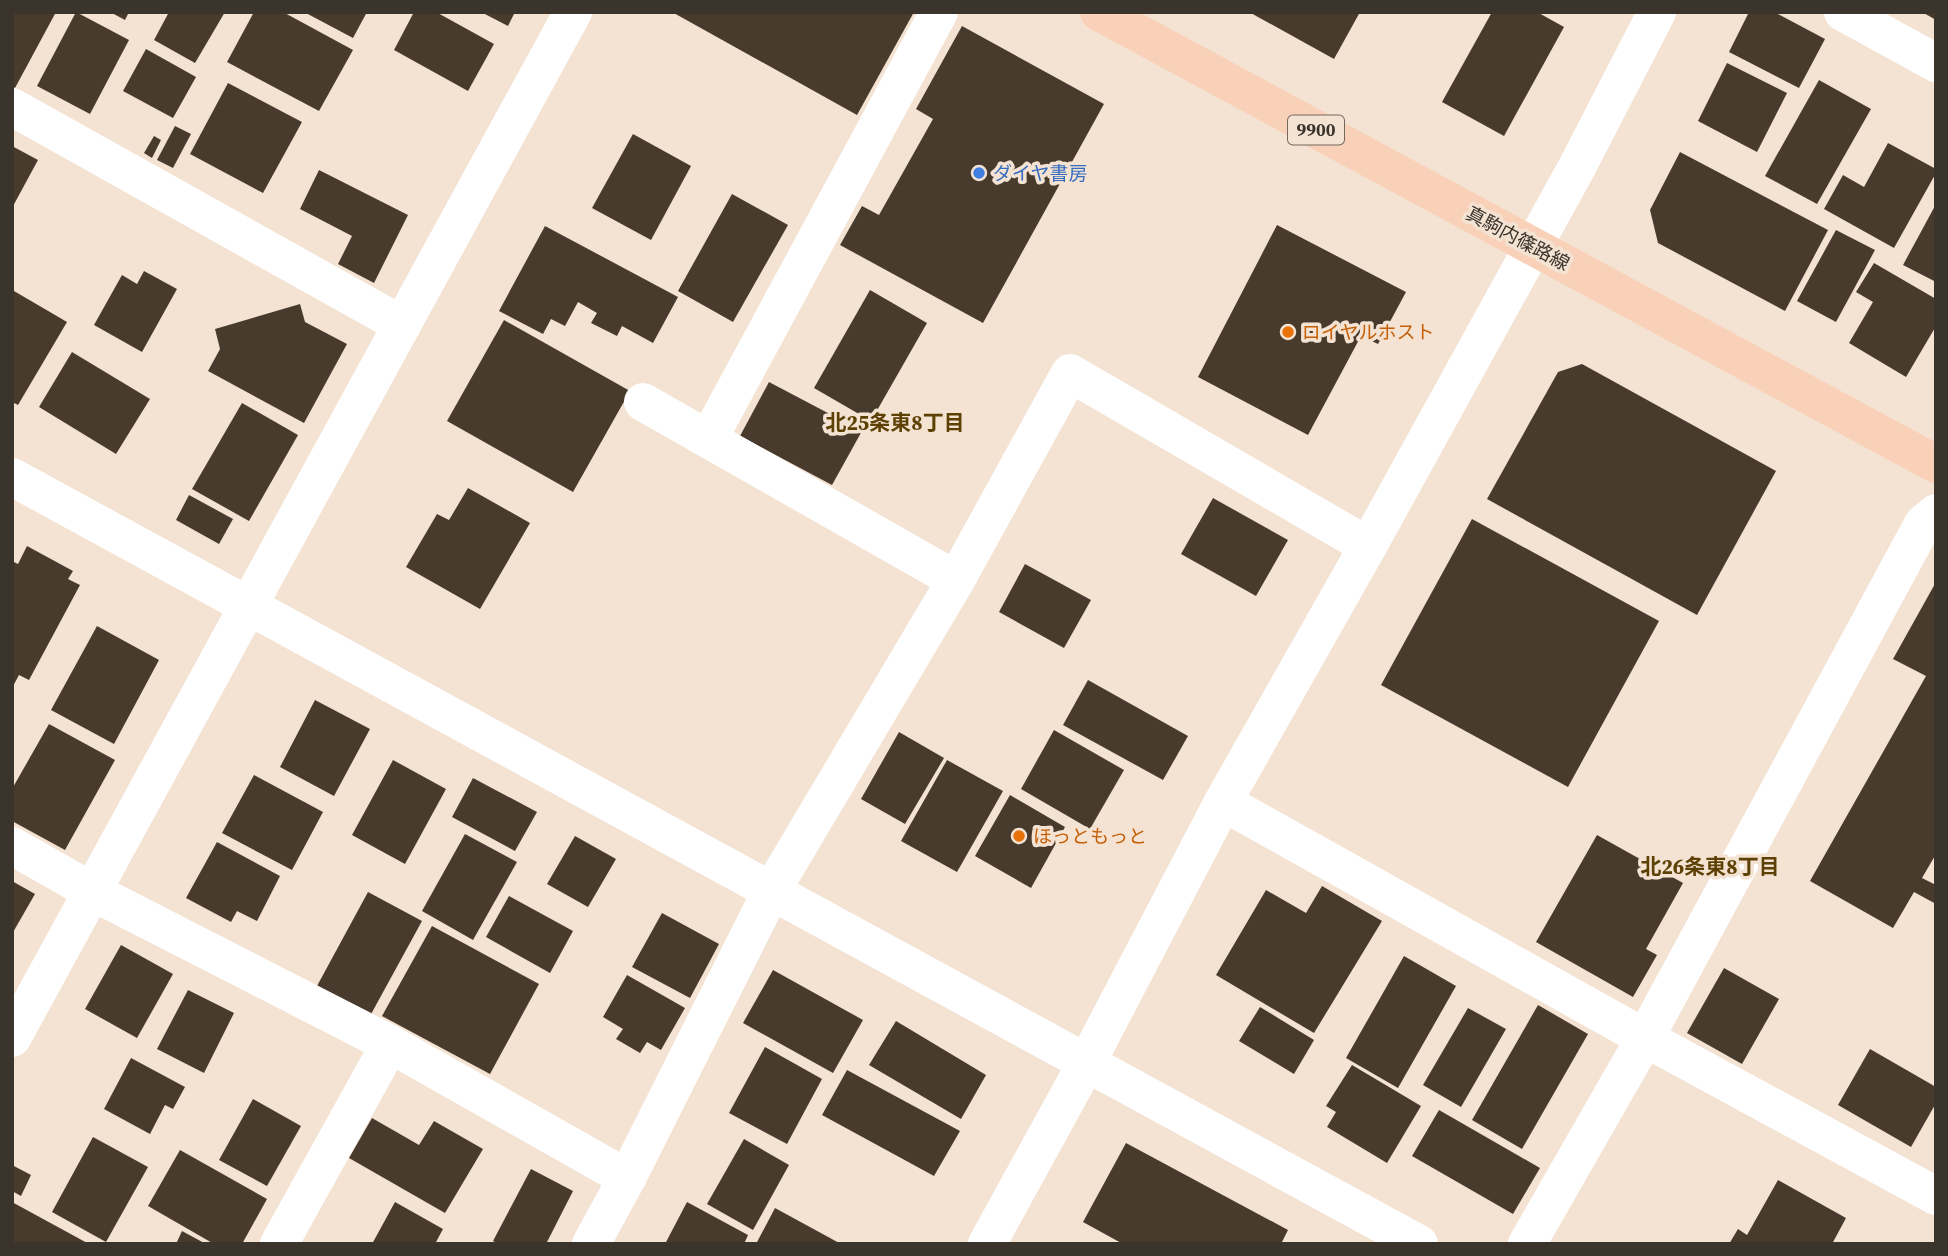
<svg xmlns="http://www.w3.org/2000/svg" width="1948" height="1256" font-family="'Source Serif 4','Noto Sans JP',serif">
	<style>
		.building { fill: #483b2e }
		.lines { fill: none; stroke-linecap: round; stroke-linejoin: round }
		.minor { stroke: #fff; stroke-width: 38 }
		.major { stroke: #f9d1b8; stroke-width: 38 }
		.shop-dot { fill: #3f7fe0; stroke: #f4e3d3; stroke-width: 2.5 }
		.food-dot { fill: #e8710a; stroke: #f4e3d3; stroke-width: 2.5 }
		.labels { text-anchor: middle; stroke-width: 7; stroke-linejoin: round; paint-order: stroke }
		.shield { fill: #f4e3d3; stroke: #72685f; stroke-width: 2 }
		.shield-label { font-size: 18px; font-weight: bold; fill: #3a342d }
		.shop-label { font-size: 19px; fill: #366cbe; stroke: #f4e3d3; text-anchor: start }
		.street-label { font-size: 19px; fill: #3a342d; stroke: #f4e3d3 }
		.food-label { font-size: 19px; fill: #c56008; stroke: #f4e3d3; text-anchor: start }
		.neighbourhood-label { font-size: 21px; font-weight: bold; fill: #5d4104; stroke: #f4e3d3 }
	</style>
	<rect width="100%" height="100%" fill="#f4e3d3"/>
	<g class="building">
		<polygon points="12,12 56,12 15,88 12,86"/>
		<polygon points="76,12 129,40 90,114 37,86"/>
		<polygon points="110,12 129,12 125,20"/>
		<polygon points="169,12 225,12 195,63 154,40"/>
		<polygon points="254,12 283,12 353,50 319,111 227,62"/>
		<polygon points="304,12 367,12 353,38"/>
		<polygon points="414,12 436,12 494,44 468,91 394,50"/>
		<polygon points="481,12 515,12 508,26"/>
		<polygon points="672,12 914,12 857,115"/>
		<polygon points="1249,12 1360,12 1334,59"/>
		<polygon points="1492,12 1537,12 1564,27 1504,136 1442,102"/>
		<polygon points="1749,12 1774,12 1825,39 1799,88 1729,52"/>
		<polygon points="1922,12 1936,12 1936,20"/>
		<polygon points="962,26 1104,104 983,323 840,245 862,206 879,215 933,119 916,109"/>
		<polygon points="146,49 196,77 173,118 123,91"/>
		<polygon points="1727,63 1787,93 1757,152 1698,121"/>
		<polygon points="1819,80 1871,109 1817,204 1765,176"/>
		<polygon points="228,83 302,122 263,193 190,154"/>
		<polygon points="175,126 191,134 173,168 157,160"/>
		<polygon points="633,134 691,166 651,240 592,208"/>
		<polygon points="154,136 161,140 152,158 144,153"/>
		<polygon points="1888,143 1936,169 1936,173 1894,248 1824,209 1843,175 1864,187"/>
		<polygon points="12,146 38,160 12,208"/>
		<polygon points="1680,152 1828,230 1785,311 1658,243 1650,210"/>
		<polygon points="319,170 408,215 374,283 338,264 352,236 300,209"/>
		<polygon points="732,194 788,225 733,322 678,291"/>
		<polygon points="1936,204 1936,282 1903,265"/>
		<polygon points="1277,225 1406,292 1378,344 1361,336 1308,435 1198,377"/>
		<polygon points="545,226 678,297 653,343 622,326 617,336 591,323 597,313 578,302 565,326 551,319 543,334 499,311"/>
		<polygon points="1836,230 1875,250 1836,322 1797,301"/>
		<polygon points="1874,263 1936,299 1936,326 1906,377 1849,343 1873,302 1856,292"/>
		<polygon points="144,271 177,289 142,352 94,325 122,275 137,284"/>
		<polygon points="870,290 927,323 871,421 814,388"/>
		<polygon points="14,291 67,322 18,405 12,402 12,295"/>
		<polygon points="300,304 305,322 347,344 304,423 208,371 220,349 215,329"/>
		<polygon points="504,320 630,391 573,492 447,421"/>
		<polygon points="72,352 150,399 116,454 39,407"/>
		<polygon points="1582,364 1776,471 1697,615 1487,499 1558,372"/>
		<polygon points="769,382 862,431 832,485 740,436"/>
		<polygon points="242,403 298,435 249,521 192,489"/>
		<polygon points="468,488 530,523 480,609 406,567 437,514 449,520"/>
		<polygon points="189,495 233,519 219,544 176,520"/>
		<polygon points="1213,498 1288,540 1256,596 1181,554"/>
		<polygon points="1472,519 1659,621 1568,787 1381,685"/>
		<polygon points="27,546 73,571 68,579 80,585 29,680 19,675 12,688 12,561 18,564"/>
		<polygon points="1025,564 1091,600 1064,648 999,612"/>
		<polygon points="1936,582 1936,854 1922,878 1936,885 1936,904 1914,892 1893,928 1810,881 1926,676 1893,659"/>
		<polygon points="97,626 159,660 114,744 51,710"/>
		<polygon points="1088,680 1188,736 1163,780 1063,725"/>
		<polygon points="315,700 370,729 334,796 280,767"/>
		<polygon points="49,724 115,760 65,850 12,821 12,789"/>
		<polygon points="1054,730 1124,770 1090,829 1021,789"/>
		<polygon points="899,732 944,758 905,824 861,799"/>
		<polygon points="393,760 446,789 405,864 352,835"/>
		<polygon points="947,760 1003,791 957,872 901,841"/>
		<polygon points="254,775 323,812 292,870 222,833"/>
		<polygon points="473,778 537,812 515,851 452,817"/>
		<polygon points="1010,795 1065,827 1031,888 975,856"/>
		<polygon points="465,834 517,862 473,940 422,911"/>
		<polygon points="1597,835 1683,883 1646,949 1657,955 1633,997 1536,942"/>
		<polygon points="575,836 616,859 588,907 547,884"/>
		<polygon points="217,842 280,876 257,921 237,911 231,922 186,898"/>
		<polygon points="12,881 35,894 12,934"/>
		<polygon points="1322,886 1382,921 1314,1033 1216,975 1266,890 1306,913"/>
		<polygon points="368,892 422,921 370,1016 317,986"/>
		<polygon points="509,896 573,931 550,973 486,937"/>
		<polygon points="662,913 719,944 690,998 632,967"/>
		<polygon points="432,926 539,984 490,1074 382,1016"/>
		<polygon points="121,945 173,974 137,1038 85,1009"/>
		<polygon points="1404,956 1456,986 1398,1088 1346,1058"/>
		<polygon points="1724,968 1779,999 1742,1064 1687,1033"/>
		<polygon points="773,970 863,1020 833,1073 743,1023"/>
		<polygon points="627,975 685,1008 661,1050 647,1042 640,1053 616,1039 623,1029 603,1017"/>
		<polygon points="188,990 234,1013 204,1073 157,1049"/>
		<polygon points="1538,1005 1588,1034 1522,1149 1472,1120"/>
		<polygon points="1260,1007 1314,1040 1294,1074 1239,1041"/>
		<polygon points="1468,1008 1506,1029 1461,1107 1423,1085"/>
		<polygon points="896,1021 986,1075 961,1119 869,1065"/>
		<polygon points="765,1047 822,1079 787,1144 729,1113"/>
		<polygon points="1870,1049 1936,1087 1936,1103 1911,1147 1838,1105"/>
		<polygon points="131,1058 185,1087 173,1109 165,1105 150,1134 104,1109"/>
		<polygon points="1352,1065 1421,1106 1387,1163 1327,1127 1336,1112 1326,1106"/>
		<polygon points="847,1070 960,1131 934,1176 822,1115"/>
		<polygon points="253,1099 301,1126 267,1186 219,1160"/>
		<polygon points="1439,1110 1540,1168 1513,1214 1412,1156"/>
		<polygon points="372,1118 419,1145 434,1121 483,1149 445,1213 349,1158"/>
		<polygon points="93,1137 148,1167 106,1242 52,1212"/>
		<polygon points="744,1139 789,1165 753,1230 707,1204"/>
		<polygon points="1126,1143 1288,1230 1281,1244 1123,1244 1083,1222"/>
		<polygon points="180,1150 267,1199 242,1244 214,1244 148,1206"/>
		<polygon points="12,1165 31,1175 21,1196 12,1191"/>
		<polygon points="531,1169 573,1191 546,1244 499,1244 493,1241"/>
		<polygon points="1778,1180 1846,1218 1832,1244 1729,1244 1738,1229 1747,1235"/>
		<polygon points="12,1202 89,1244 12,1244"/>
		<polygon points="395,1202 443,1229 435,1244 372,1244"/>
		<polygon points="687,1202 748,1235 744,1244 665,1244"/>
		<polygon points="775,1208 841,1244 756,1244"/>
		<polygon points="182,1231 206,1244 176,1244"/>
	</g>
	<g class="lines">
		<g class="minor">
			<polyline points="1843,12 1936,63"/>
			<polyline points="12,107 402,325"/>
			<polyline points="643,402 956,580"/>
			<polyline points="709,438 939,12"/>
			<polyline points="12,477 1419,1244"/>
			<polyline points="1223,802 1645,1038 1936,1196"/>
			<polyline points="12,846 93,892 390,1044 627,1178"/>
			<polyline points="12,1038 573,12"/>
			<polyline points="279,1244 390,1044"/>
			<polyline points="591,1244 627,1178 772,890 956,580 1070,373 1368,546"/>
			<polyline points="987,1244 1087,1062 1223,802 1368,546 1577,167 1657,12"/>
			<polyline points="1527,1244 1645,1038 1923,524 1936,513"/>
		</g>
		<polyline class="major" points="1099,12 1936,464"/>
	</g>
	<circle class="shop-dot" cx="979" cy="173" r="7"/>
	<g class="food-dot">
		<circle cx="1288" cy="332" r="7"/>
		<circle cx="1019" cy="836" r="7"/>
	</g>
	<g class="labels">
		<rect class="shield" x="1288" y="115.5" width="56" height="29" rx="5"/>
		<g class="shield-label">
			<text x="1316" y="136">9900</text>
		</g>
		<g class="shop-label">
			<text x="993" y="180">ダイヤ書房</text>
		</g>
		<g class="street-label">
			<text transform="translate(1518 238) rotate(28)" y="7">真駒内篠路線</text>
		</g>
		<g class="food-label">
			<text x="1302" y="339">ロイヤルホスト</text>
			<text x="1033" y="843">ほっともっと</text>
		</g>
		<g class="neighbourhood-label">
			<text x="895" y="430">北25条東8丁目</text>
			<text x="1710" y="874">北26条東8丁目</text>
		</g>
	</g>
	<rect width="1948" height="1256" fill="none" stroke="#3a342d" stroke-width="28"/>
</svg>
